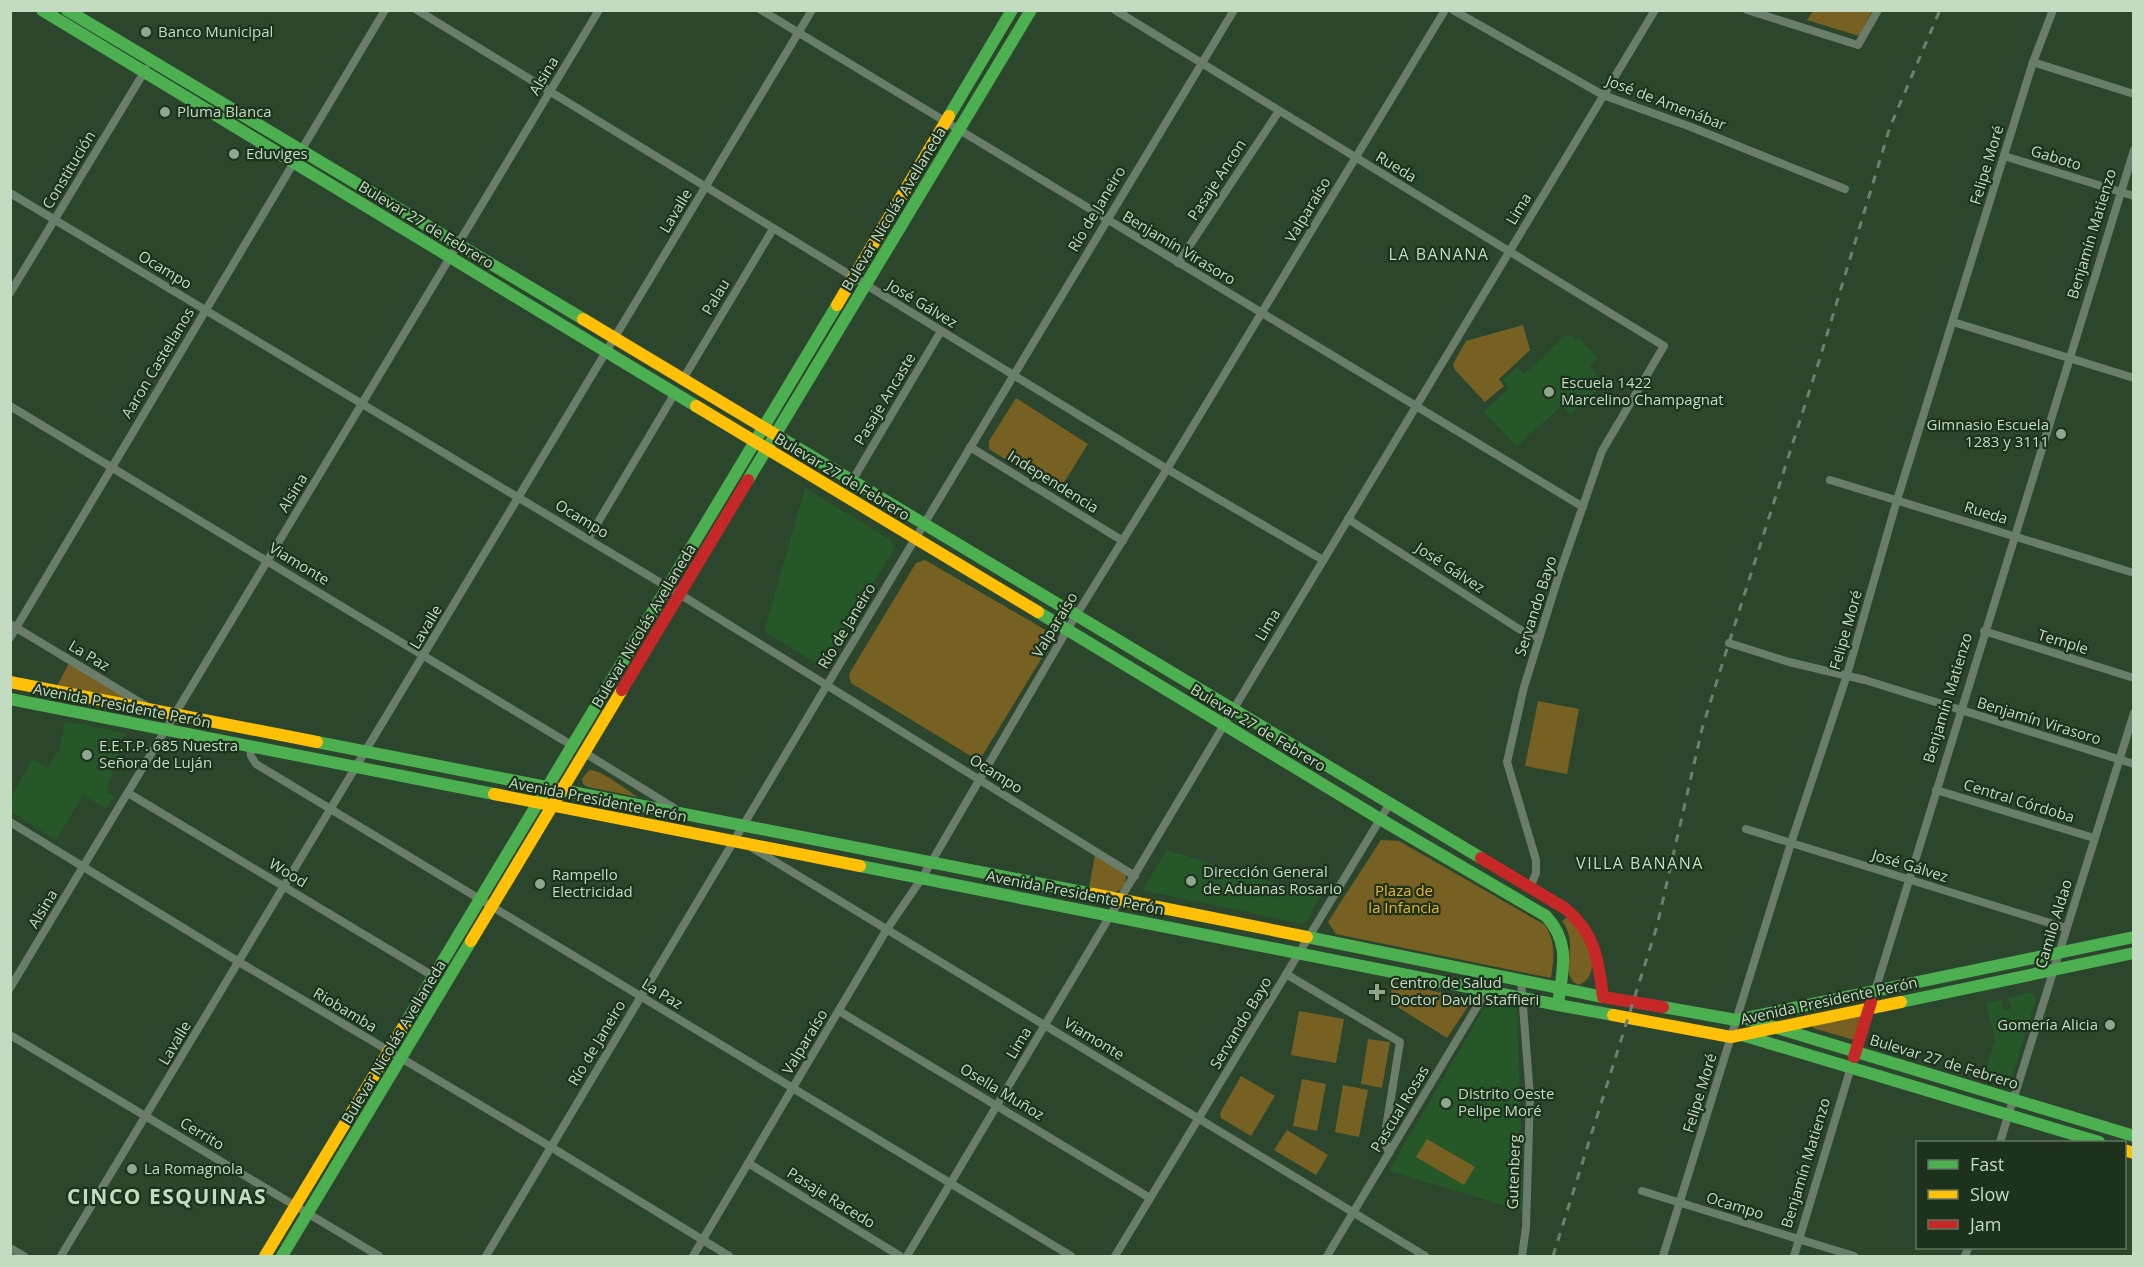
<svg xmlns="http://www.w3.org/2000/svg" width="2144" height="1267" font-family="'Open Sans',sans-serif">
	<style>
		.built { fill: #255729 }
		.green { fill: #766123 }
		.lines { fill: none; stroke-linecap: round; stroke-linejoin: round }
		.street { stroke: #6a7d6a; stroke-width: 8 }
		.fast { stroke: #4caf50; stroke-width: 12 }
		.slow { stroke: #ffc107; stroke-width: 12 }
		.jam { stroke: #c62828; stroke-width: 12 }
		.rail { stroke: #6d806e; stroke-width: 3; stroke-dasharray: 8 8; stroke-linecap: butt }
		.poi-dot { fill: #8ea78e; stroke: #1d311d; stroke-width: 2 }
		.labels { text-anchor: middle; stroke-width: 4.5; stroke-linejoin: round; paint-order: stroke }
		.poi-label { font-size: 15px; fill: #c2dbc1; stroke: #1d311d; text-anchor: start }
		.street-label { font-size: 15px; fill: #c2dbc1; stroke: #1d311d }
		.park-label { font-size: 15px; fill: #ebb52c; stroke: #1d311d }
		.neighbourhood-label { font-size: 16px; letter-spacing: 1.5px; fill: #c2dbc1; stroke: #1d311d }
		.district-label { font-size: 21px; font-weight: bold; letter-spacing: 1.5px; fill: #c2dbc1; stroke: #1d311d }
	</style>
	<rect width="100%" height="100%" fill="#2c462e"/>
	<g class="built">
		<polygon points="1566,335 1573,336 1577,340 1579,338 1598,359 1590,367 1603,384 1570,415 1561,406 1517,447 1484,412 1509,388 1502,380 1517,367 1524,374"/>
		<polygon points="805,488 891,540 894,549 822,667 764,631"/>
		<polygon points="65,721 125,733 107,791 114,796 106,809 83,795 56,840 11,812 11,797 33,759 48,768 56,753 59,753"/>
		<polygon points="1167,850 1261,879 1320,896 1307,921 1303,924 1142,890"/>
		<polygon points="2031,992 2036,999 2012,1077 2004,1081 1984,1075 1995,1039 1986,1003 2001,1000 2003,1010 2011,1009 2008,998"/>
		<polygon points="1486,1005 1517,1008 1523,1211 1389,1171"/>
	</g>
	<g class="green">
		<polygon points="1813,11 1872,11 1859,36 1807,20"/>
		<polygon points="1523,325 1530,350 1499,379 1504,386 1485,402 1455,370 1453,364 1466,341"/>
		<polygon points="1016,398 1088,444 1058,492 989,449 989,441"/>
		<polygon points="925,560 1049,632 1052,641 979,761 851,683 849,675 852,669 916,563"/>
		<polygon points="69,663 129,700 57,686"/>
		<polygon points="1538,701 1579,709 1567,774 1525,766"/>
		<path d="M589,770C601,769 626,790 638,797L588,787L583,784L582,779Z"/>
		<path d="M1381,840L1399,841L1545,925C1556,943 1554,957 1551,978L1336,934L1328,922Z"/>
		<path d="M1095,855L1126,875C1126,900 1105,891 1089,888Z"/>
		<path d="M1569,916C1574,923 1583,931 1587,939C1594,954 1597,979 1578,985C1556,972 1582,947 1562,921Z"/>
		<polygon points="1394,983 1473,999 1447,1038 1388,1001"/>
		<polygon points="1299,1011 1344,1019 1336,1063 1291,1055"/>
		<polygon points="1863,1016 1854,1040 1813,1028 1813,1026"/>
		<polygon points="1368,1039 1390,1042 1382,1088 1361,1084"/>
		<polygon points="1241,1076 1275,1096 1251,1136 1221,1118 1220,1113"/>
		<polygon points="1302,1079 1326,1084 1317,1131 1293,1126"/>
		<polygon points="1343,1085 1368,1090 1359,1137 1335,1132"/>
		<polygon points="1287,1130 1328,1155 1316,1175 1274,1150"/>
		<polygon points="1427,1139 1475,1167 1464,1185 1416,1157"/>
	</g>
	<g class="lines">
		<g class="street">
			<polyline points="417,10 1167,469 1323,560"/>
			<polyline points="761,10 1583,507"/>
			<polyline points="1115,10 1664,346 1602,451 1558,578 1524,687 1507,762 1536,860 1536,873 1530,888"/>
			<polyline points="1453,10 1603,95 1691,127 1845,189"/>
			<polyline points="1747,10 1858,45 1878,10"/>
			<polyline points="2033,62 2134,94"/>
			<polyline points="2004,156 2134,196"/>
			<polyline points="10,193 681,595 1135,876"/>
			<polyline points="1178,263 1279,111"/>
			<polyline points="10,293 146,69"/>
			<polyline points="1953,322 2134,378"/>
			<polyline points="683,379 773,229"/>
			<polyline points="10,406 573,746"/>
			<polyline points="970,447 1123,541"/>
			<polyline points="1830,480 2134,573"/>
			<polyline points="852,481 941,331"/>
			<polyline points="1348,519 1519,629 1538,638"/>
			<polyline points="588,539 675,393"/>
			<polyline points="10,624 146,706"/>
			<polyline points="1984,631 2134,678"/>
			<polyline points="10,638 385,10"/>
			<polyline points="1729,643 1789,662 1865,680 2134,764"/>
			<polyline points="250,747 251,756 256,764 1071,1256"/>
			<polyline points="585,753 674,808"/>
			<polyline points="1936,790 2094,838"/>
			<polyline points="128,793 433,976"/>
			<polyline points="10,822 239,962 551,1147 729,1256"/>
			<polyline points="1746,829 2066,928"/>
			<polyline points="751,847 1425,1256"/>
			<polyline points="1286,974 1400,1042 1384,1140 1389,1153"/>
			<polyline points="1521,981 1530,1096 1526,1227 1522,1256"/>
			<polyline points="10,988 599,10"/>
			<polyline points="1875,991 2134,150"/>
			<polyline points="839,1011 1150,1198"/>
			<polyline points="10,1035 379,1256"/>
			<polyline points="2000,1142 2134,713"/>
			<polyline points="748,1163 900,1256"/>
			<polyline points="1642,1191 1854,1256"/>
			<polyline points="10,1248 24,1256"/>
			<polyline points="61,1256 812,10"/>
			<polyline points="486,1256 827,685 1234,10"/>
			<polyline points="693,1256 887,929 922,878 1067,630 1167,469 1445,10"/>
			<polyline points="907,1256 1224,725 1655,10"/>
			<polyline points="1115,1256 1390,803"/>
			<polyline points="1327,1256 1496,975"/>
			<polyline points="1663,1256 1791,843 1847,675 1897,500 2033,62 2053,10"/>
			<polyline points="1794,1256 1851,1067"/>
			<polyline points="1965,1256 1968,1248"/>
		</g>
		<g class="fast">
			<polyline points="42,10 696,406"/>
			<polyline points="67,10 583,319"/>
			<polyline points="949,116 1012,10"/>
			<polyline points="776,435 1481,858"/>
			<polyline points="748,480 1031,10"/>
			<path d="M1038,612L1380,819L1546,916C1572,944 1562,971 1558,1005L1613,1015"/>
			<polyline points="10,699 494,794"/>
			<polyline points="317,742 1093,894"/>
			<polyline points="860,866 1558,1005"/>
			<polyline points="1307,937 1603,997"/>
			<polyline points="1901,1002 2134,953"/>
			<polyline points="1663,1007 1736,1020 2134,937"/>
			<polyline points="1744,1018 2134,1136"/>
			<polyline points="405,1024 837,305"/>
			<polyline points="1742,1035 2099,1142"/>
			<polyline points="282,1256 471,941"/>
		</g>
		<g class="slow">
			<polyline points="837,305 949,116"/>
			<polyline points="583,319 776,435"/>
			<polyline points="696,406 1038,612"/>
			<polyline points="10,682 317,742"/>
			<polyline points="494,794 860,866"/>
			<polyline points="1093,894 1307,937"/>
			<polyline points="471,941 622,690"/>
			<polyline points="1613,1015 1731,1037 1901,1002"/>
			<polyline points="2124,1150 2134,1153"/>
			<polyline points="265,1256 405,1024"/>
		</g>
		<g class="jam">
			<polyline points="622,690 748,480"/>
			<path d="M1481,858L1566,909C1596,935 1598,959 1603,997L1663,1007"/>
			<polyline points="1854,1057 1871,1002"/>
		</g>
		<polyline class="rail" points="1553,1256 1657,926 1702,729 1726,652 1819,361 1890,127 1940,10"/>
	</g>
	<g class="poi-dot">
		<circle cx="146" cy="32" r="6"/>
		<circle cx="165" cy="112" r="6"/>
		<circle cx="234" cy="154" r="6"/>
		<circle cx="1549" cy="392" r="6"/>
		<circle cx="2061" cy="434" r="6"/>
		<circle cx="87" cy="755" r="6"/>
		<circle cx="1191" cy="881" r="6"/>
		<circle cx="540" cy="884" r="6"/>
		<path d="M1374 983h6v6h6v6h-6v6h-6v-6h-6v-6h6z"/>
		<circle cx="2110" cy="1025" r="6"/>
		<circle cx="1446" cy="1103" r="6"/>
		<circle cx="132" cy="1169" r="6"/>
	</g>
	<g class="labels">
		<g class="poi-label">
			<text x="158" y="37">Banco Municipal</text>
			<text x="177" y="117">Pluma Blanca</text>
			<text x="246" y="159">Eduviges</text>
			<text x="1561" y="388">Escuela 1422<tspan x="1561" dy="17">Marcelino Champagnat</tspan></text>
			<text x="2049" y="430" text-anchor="end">Gimnasio Escuela<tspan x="2049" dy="17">1283 y 3111</tspan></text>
			<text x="99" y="751">E.E.T.P. 685 Nuestra<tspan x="99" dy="17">Señora de Luján</tspan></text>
			<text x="1203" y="877">Dirección General<tspan x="1203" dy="17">de Aduanas Rosario</tspan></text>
			<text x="552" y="880">Rampello<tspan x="552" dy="17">Electricidad</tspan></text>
			<text x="1390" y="988">Centro de Salud<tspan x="1390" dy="17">Doctor David Staffieri</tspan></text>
			<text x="2098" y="1030" text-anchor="end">Gomería Alicia</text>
			<text x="1458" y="1099">Distrito Oeste<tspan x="1458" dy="17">Pelipe Moré</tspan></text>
			<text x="144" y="1174">La Romagnola</text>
		</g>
		<g class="street-label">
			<text transform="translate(544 76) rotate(-59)" y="5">Alsina</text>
			<text transform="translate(1666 103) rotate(21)" y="5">José de Amenábar</text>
			<text transform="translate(2056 158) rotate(17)" y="5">Gaboto</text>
			<text transform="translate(1987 165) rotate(-73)" y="5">Felipe Moré</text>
			<text transform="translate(1396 167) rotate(31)" y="5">Rueda</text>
			<text transform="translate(69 170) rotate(-59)" y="5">Constitución</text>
			<text transform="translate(1217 180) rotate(-57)" y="5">Pasaje Ancon</text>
			<text transform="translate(894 209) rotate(-59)" y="5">Bulevar Nicolás Avellaneda</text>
			<text transform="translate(1097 209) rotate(-59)" y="5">Río de Janeiro</text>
			<text transform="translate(1519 209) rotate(-59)" y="5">Lima</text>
			<text transform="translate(1308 210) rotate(-59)" y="5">Valparaíso</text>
			<text transform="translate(676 211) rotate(-59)" y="5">Lavalle</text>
			<text transform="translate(426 225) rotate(31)" y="5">Bulevar 27 de Febrero</text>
			<text transform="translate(2092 234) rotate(-73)" y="5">Benjamín Matienzo</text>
			<text transform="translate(1179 248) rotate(31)" y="5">Benjamín Virasoro</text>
			<text transform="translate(165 270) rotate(31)" y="5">Ocampo</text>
			<text transform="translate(716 297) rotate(-59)" y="5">Palau</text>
			<text transform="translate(922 304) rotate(31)" y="5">José Gálvez</text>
			<text transform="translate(158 363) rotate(-59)" y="5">Aaron Castellanos</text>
			<text transform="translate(885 399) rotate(-59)" y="5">Pasaje Ancaste</text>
			<text transform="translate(842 477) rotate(31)" y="5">Bulevar 27 de Febrero</text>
			<text transform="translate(1053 482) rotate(32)" y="5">Independencia</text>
			<text transform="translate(293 493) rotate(-59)" y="5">Alsina</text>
			<text transform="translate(1986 513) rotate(17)" y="5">Rueda</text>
			<text transform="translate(582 519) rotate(31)" y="5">Ocampo</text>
			<text transform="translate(299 564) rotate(31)" y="5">Viamonte</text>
			<text transform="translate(1450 568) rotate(33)" y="5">José Gálvez</text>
			<text transform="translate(1536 606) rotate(-72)" y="5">Servando Bayo</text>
			<text transform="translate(1055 625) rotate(-59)" y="5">Valparaíso</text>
			<text transform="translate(1268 625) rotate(-59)" y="5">Lima</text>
			<text transform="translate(644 626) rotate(-59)" y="5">Bulevar Nicolás Avellaneda</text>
			<text transform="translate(847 626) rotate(-59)" y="5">Río de Janeiro</text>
			<text transform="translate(426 627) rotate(-59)" y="5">Lavalle</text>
			<text transform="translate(1846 630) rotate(-74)" y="5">Felipe Moré</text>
			<text transform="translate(2063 642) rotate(17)" y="5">Temple</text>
			<text transform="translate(89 656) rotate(31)" y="5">La Paz</text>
			<text transform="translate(1948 698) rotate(-73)" y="5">Benjamín Matienzo</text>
			<text transform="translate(122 706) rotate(11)" y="5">Avenida Presidente Perón</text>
			<text transform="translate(2039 721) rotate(17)" y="5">Benjamín Virasoro</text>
			<text transform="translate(1258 728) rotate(31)" y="5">Bulevar 27 de Febrero</text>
			<text transform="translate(996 774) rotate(32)" y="5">Ocampo</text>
			<text transform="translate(598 800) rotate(11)" y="5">Avenida Presidente Perón</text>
			<text transform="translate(2019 801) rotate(17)" y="5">Central Córdoba</text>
			<text transform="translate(1910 866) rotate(17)" y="5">José Gálvez</text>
			<text transform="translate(288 873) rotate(31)" y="5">Wood</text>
			<text transform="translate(1075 893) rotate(11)" y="5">Avenida Presidente Perón</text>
			<text transform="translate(43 909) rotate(-59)" y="5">Alsina</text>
			<text transform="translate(2054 924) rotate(-73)" y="5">Camilo Aldao</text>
			<text transform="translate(662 994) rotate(31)" y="5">La Paz</text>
			<text transform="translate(1829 1001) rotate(-12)" y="5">Avenida Presidente Perón</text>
			<text transform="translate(345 1010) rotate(31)" y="5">Riobamba</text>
			<text transform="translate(1241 1023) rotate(-59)" y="5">Servando Bayo</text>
			<text transform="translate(1094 1039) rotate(31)" y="5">Viamonte</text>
			<text transform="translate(394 1042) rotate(-59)" y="5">Bulevar Nicolás Avellaneda</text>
			<text transform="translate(805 1042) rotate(-59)" y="5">Valparaíso</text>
			<text transform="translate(175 1043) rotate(-59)" y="5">Lavalle</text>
			<text transform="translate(597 1043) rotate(-59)" y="5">Río de Janeiro</text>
			<text transform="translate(1019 1043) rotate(-59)" y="5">Lima</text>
			<text transform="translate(1944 1062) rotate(17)" y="5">Bulevar 27 de Febrero</text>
			<text transform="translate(1002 1092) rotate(31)" y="5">Osella Muñoz</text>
			<text transform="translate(1700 1093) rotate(-73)" y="5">Felipe Moré</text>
			<text transform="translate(1400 1109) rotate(-59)" y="5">Pascual Rosas</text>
			<text transform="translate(202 1134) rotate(31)" y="5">Cerrito</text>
			<text transform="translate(1806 1163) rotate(-73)" y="5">Benjamín Matienzo</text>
			<text transform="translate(1514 1172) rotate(-88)" y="5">Gutenberg</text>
			<text transform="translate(831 1198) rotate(32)" y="5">Pasaje Racedo</text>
			<text transform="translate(1735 1206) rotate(17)" y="5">Ocampo</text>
		</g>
		<g class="park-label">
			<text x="1404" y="896">Plaza de<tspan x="1404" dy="17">la Infancia</tspan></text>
		</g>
		<g class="neighbourhood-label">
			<text x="1439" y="260">LA BANANA</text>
			<text x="1640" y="869">VILLA BANANA</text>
		</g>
		<g class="district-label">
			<text x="167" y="1204">CINCO ESQUINAS</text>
		</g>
	</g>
	<rect width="2144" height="1267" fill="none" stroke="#c2dbc1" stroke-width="24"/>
	<rect x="1916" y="1141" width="210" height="108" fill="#1d311d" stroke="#5f755f" stroke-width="1.5"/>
	<rect x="1928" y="1160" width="30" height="9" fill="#4caf50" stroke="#5f755f" stroke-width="1.5"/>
	<text x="1970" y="1171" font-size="18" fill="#c2dbc1">Fast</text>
	<rect x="1928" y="1190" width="30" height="9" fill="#ffc107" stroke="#5f755f" stroke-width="1.5"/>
	<text x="1970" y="1201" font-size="18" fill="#c2dbc1">Slow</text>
	<rect x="1928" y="1220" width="30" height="9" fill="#c62828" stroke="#5f755f" stroke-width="1.5"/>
	<text x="1970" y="1231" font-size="18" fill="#c2dbc1">Jam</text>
</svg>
